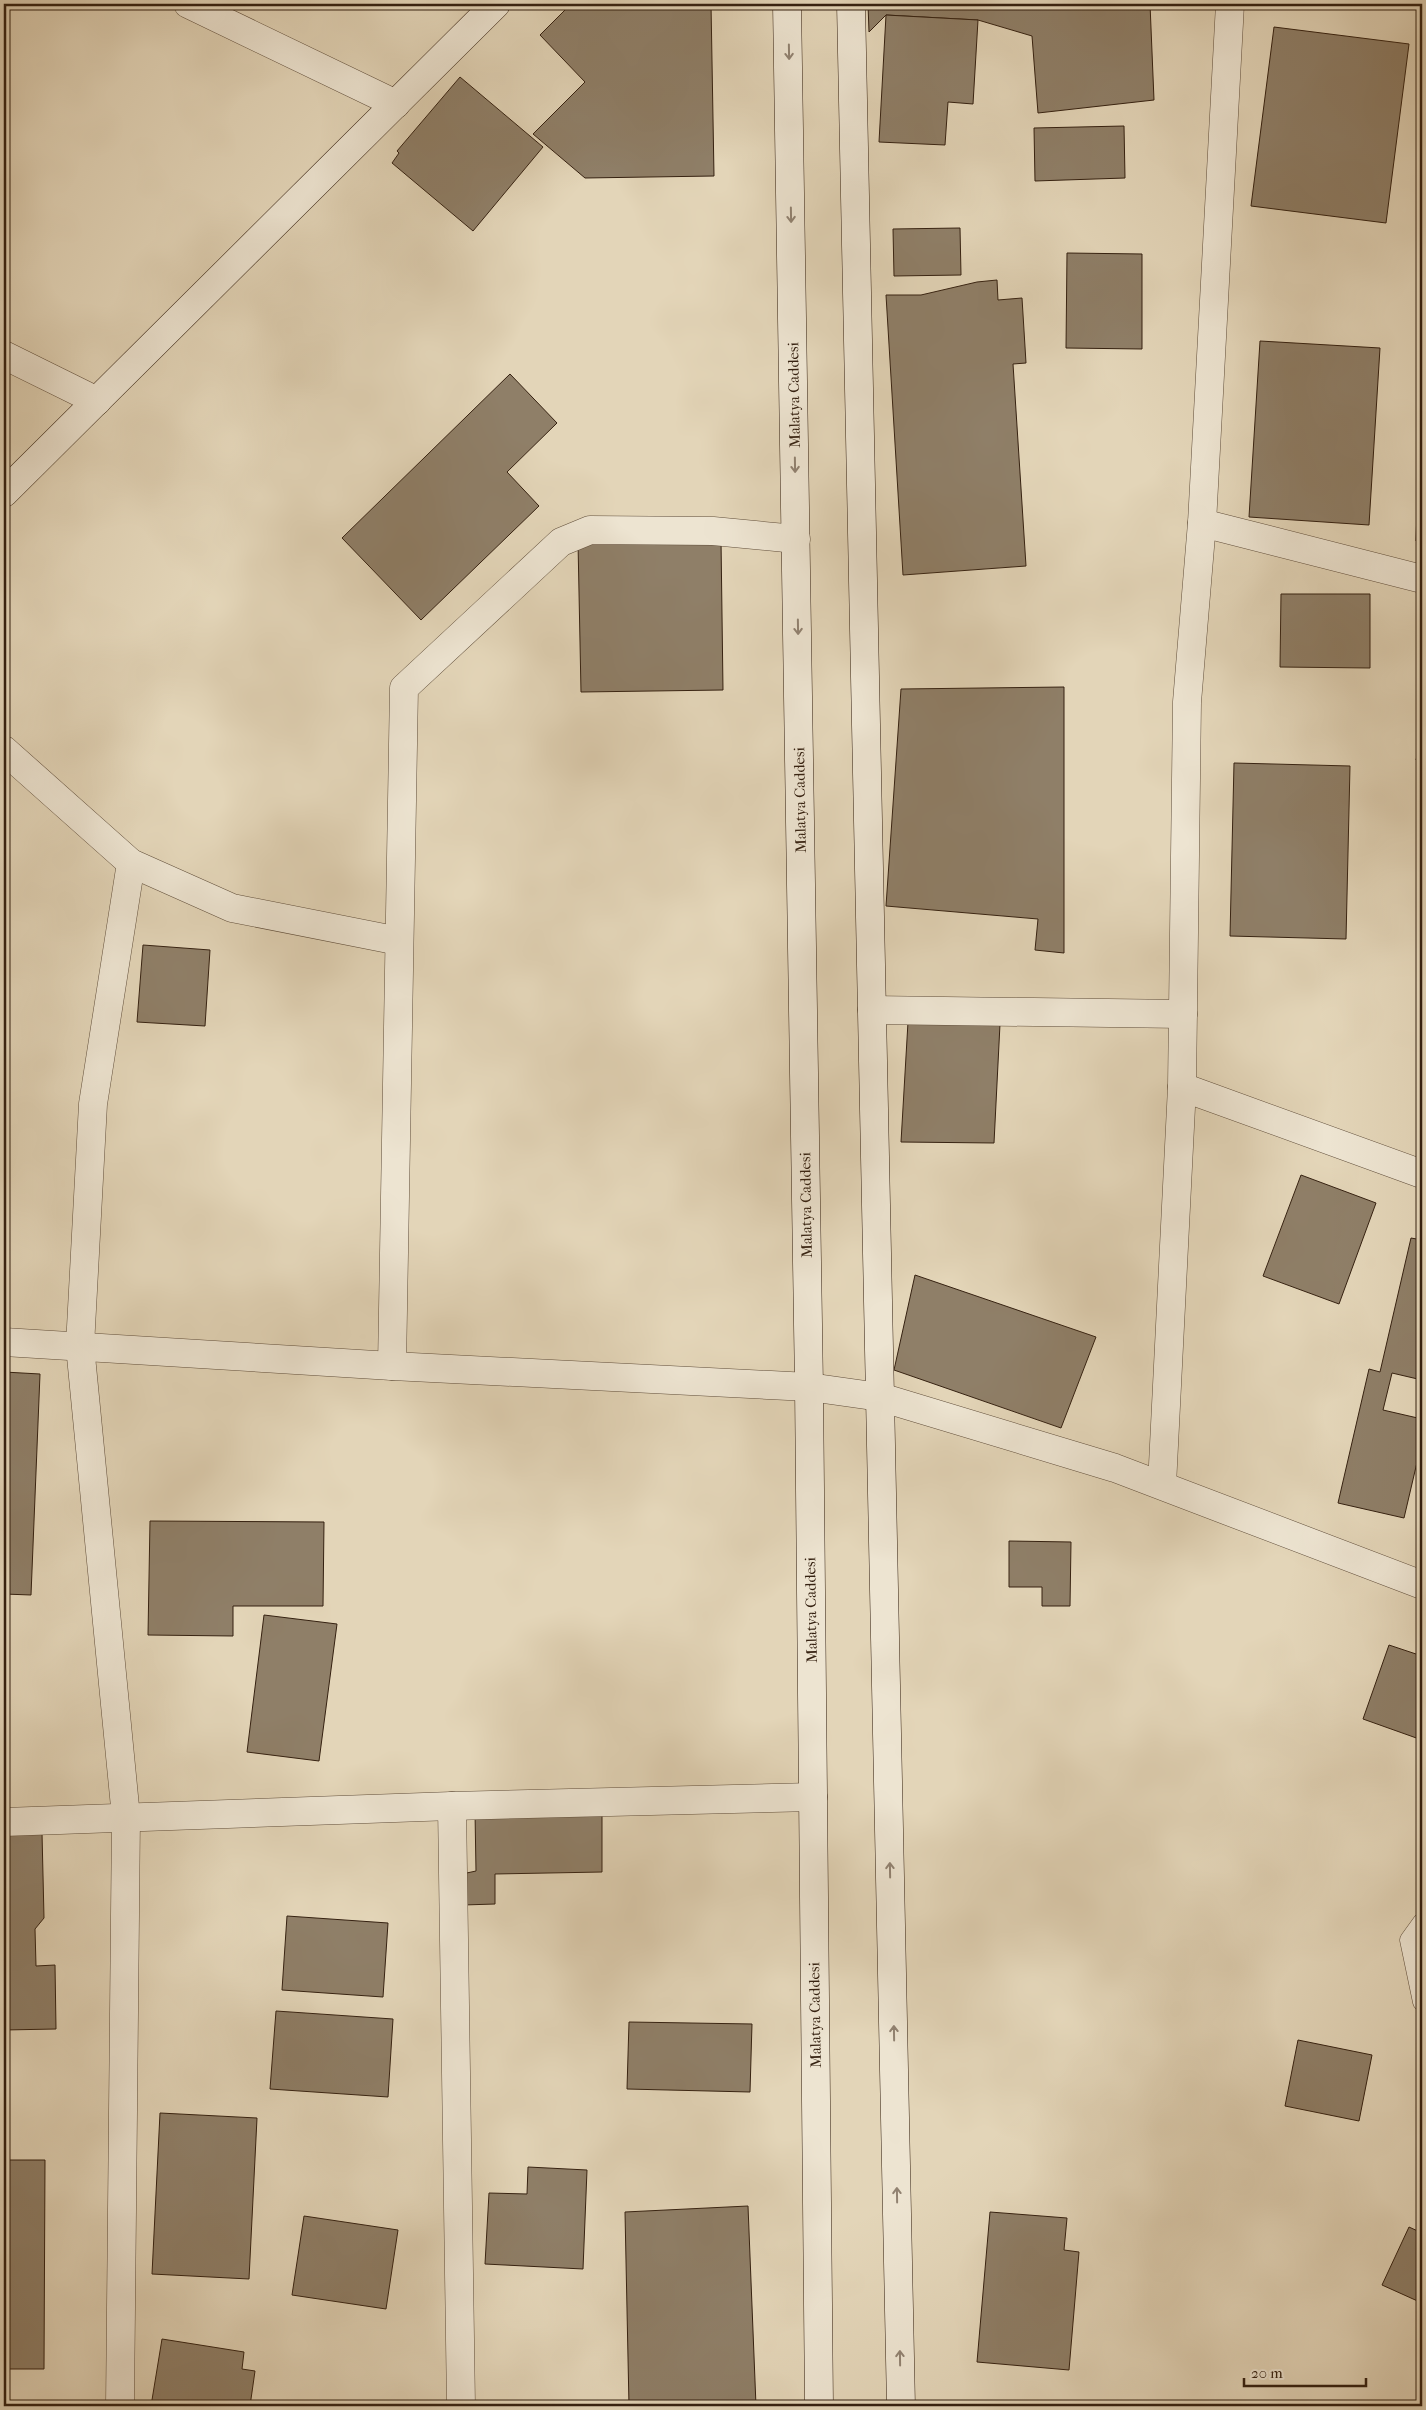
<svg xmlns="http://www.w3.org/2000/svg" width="1426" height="2410" font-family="'IM FELL French Canon',serif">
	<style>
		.building { fill: #8f7f68; stroke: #352111 }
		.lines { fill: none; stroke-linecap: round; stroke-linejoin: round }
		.lane-casing { stroke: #604e3b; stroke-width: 19 }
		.street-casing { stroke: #604e3b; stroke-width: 29 }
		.secondary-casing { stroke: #352111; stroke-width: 29 }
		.lane { stroke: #ede4d1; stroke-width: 18 }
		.street { stroke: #ede4d1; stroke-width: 28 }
		.secondary { stroke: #ede4d1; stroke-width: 28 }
		.oneway { stroke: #918271 }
		.labels { text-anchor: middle; stroke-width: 4; stroke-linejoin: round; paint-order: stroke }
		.street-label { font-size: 15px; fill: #352111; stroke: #ede4d1 }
	</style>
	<rect width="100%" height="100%" fill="#e3d5b8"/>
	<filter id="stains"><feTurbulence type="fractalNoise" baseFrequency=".004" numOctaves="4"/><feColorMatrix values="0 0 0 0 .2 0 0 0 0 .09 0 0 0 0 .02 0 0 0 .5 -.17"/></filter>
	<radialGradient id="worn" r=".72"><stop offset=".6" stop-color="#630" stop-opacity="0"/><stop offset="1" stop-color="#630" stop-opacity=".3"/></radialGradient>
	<g class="building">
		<polygon points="571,4 711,4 714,176 585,178 533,134 585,82 540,35"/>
		<polygon points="868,4 1150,4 1154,100 1038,113 1032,36 978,20 886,15 869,32"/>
		<polygon points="886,15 978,20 973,104 948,102 945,145 879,142"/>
		<polygon points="1274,27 1409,44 1386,223 1251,206"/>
		<polygon points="460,77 543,147 473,231 392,163 399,153 397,151"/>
		<polygon points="1124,126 1125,178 1035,181 1034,128"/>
		<polygon points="960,228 961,275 894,276 893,229"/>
		<polygon points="1067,253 1142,254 1142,349 1066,348"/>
		<polygon points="997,280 998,300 1022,298 1026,363 1013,364 1026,566 903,575 886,295 921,295 977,282"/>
		<polygon points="1260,341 1380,348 1369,525 1249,517"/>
		<polygon points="510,374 557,423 507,472 539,506 421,620 342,538"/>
		<polygon points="1419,447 1422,447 1422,541 1416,541"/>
		<polygon points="721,540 723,690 581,692 578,542"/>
		<polygon points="1281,594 1370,594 1370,668 1280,667"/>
		<polygon points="1064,687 1064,953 1035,950 1038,919 886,906 901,689"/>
		<polygon points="1422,736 1422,762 1416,760"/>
		<polygon points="1234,763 1350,766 1346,939 1230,936"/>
		<polygon points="143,945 210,950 205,1026 137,1022"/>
		<polygon points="908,1022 1000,1024 994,1143 901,1142"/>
		<polygon points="1301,1175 1376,1203 1339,1304 1263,1276"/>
		<polygon points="1411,1238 1422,1240 1422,1380 1392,1373 1383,1410 1422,1419 1422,1441 1404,1518 1338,1503 1369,1369 1380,1372"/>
		<polygon points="915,1275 1096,1337 1061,1428 894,1370"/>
		<polygon points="4,1372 40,1374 31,1595 4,1594"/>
		<polygon points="150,1521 324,1522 323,1606 233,1606 233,1636 148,1635"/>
		<polygon points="1009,1541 1071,1542 1070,1606 1042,1606 1042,1587 1009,1587"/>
		<polygon points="264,1615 337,1624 319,1761 247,1752"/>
		<polygon points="1389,1645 1422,1656 1422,1740 1363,1719"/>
		<polygon points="602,1810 602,1872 495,1874 495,1904 463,1905 462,1874 476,1871 475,1812"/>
		<polygon points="42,1833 44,1918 35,1929 36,1966 55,1965 56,2029 4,2030 4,1834"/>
		<polygon points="287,1916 388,1923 383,1997 282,1990"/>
		<polygon points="276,2011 393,2019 388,2097 270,2089"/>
		<polygon points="629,2022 752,2024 750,2092 627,2089"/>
		<polygon points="1298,2040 1372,2055 1359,2121 1285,2106"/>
		<polygon points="160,2113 257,2118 249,2279 152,2274"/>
		<polygon points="4,2160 45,2160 44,2369 4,2369"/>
		<polygon points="528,2167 587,2170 583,2269 485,2264 489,2193 527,2194"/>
		<polygon points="748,2206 756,2406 629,2406 625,2212"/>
		<polygon points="990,2212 1067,2218 1064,2250 1079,2252 1069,2370 977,2362"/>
		<polygon points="304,2216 398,2230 386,2309 292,2295"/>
		<polygon points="1409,2227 1422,2233 1422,2303 1382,2285"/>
		<polygon points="162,2339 244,2352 242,2369 255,2371 250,2406 151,2406"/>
	</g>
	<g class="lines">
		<g class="lane-casing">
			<polyline id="lane" points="1422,1922 1409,1940 1422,2002"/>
		</g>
		<g class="street-casing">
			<g id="street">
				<polyline points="188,4 396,104"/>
				<polyline points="4,355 97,401"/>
				<polyline points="1202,523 1422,579"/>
				<polyline points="4,750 131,863 232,908 399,941"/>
				<polyline points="872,1010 1183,1014"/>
				<polyline points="1182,1087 1422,1174"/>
				<polyline points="4,1342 392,1366 809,1387 880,1397 1115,1468 1422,1585"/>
				<polyline points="392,1366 404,688 561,542 590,530 713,531 796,539"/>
				<polyline points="1162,1485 1182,1087 1187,702 1202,523 1230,4"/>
				<polyline points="452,1806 461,2406"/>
				<polyline points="4,1822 452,1806 813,1797"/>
				<polyline points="120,2406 126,1817 80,1346 93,1104 131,863"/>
			</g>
		</g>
		<g class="secondary-casing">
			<g id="secondary">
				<polyline points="787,4 809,1387 819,2406"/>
				<polyline points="851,4 901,2406"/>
				<polyline points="4,493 496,4"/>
			</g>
		</g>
		<use href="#lane" class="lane"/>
		<use href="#street" class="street"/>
		<use href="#secondary" class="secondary"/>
	</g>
	<defs><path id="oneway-shaft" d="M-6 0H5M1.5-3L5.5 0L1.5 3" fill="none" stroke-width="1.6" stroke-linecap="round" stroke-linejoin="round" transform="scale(1.25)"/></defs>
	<g class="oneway">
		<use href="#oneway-shaft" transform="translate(789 52) rotate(89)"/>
		<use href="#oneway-shaft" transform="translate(791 215) rotate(89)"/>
		<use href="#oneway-shaft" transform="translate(795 465) rotate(89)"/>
		<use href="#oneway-shaft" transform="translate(798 627) rotate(89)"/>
		<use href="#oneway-shaft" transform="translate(890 1870) rotate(-91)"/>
		<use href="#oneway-shaft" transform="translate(894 2033) rotate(-91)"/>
		<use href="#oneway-shaft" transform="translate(897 2195) rotate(-91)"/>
		<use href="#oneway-shaft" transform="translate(900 2358) rotate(-91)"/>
	</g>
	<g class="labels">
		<g class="street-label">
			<text transform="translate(794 395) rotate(-91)" y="5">Malatya Caddesi</text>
			<text transform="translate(800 800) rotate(-91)" y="5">Malatya Caddesi</text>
			<text transform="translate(806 1205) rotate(-91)" y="5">Malatya Caddesi</text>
			<text transform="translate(811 1610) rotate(-91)" y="5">Malatya Caddesi</text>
			<text transform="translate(815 2015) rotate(-91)" y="5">Malatya Caddesi</text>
		</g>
	</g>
	<rect width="1426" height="2410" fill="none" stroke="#e3d5b8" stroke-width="20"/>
	<rect x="5" y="5" width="1416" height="2400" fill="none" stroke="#352111" stroke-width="2.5"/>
	<rect x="10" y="10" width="1406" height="2390" fill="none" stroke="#352111"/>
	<path d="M1244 2378v8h122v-8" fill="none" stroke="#352111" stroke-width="2.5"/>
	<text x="1251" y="2378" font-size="15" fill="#352111" stroke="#ede4d1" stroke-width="4" paint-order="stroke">20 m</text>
	<rect width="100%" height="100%" filter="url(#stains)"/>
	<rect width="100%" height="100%" fill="url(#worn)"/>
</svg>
